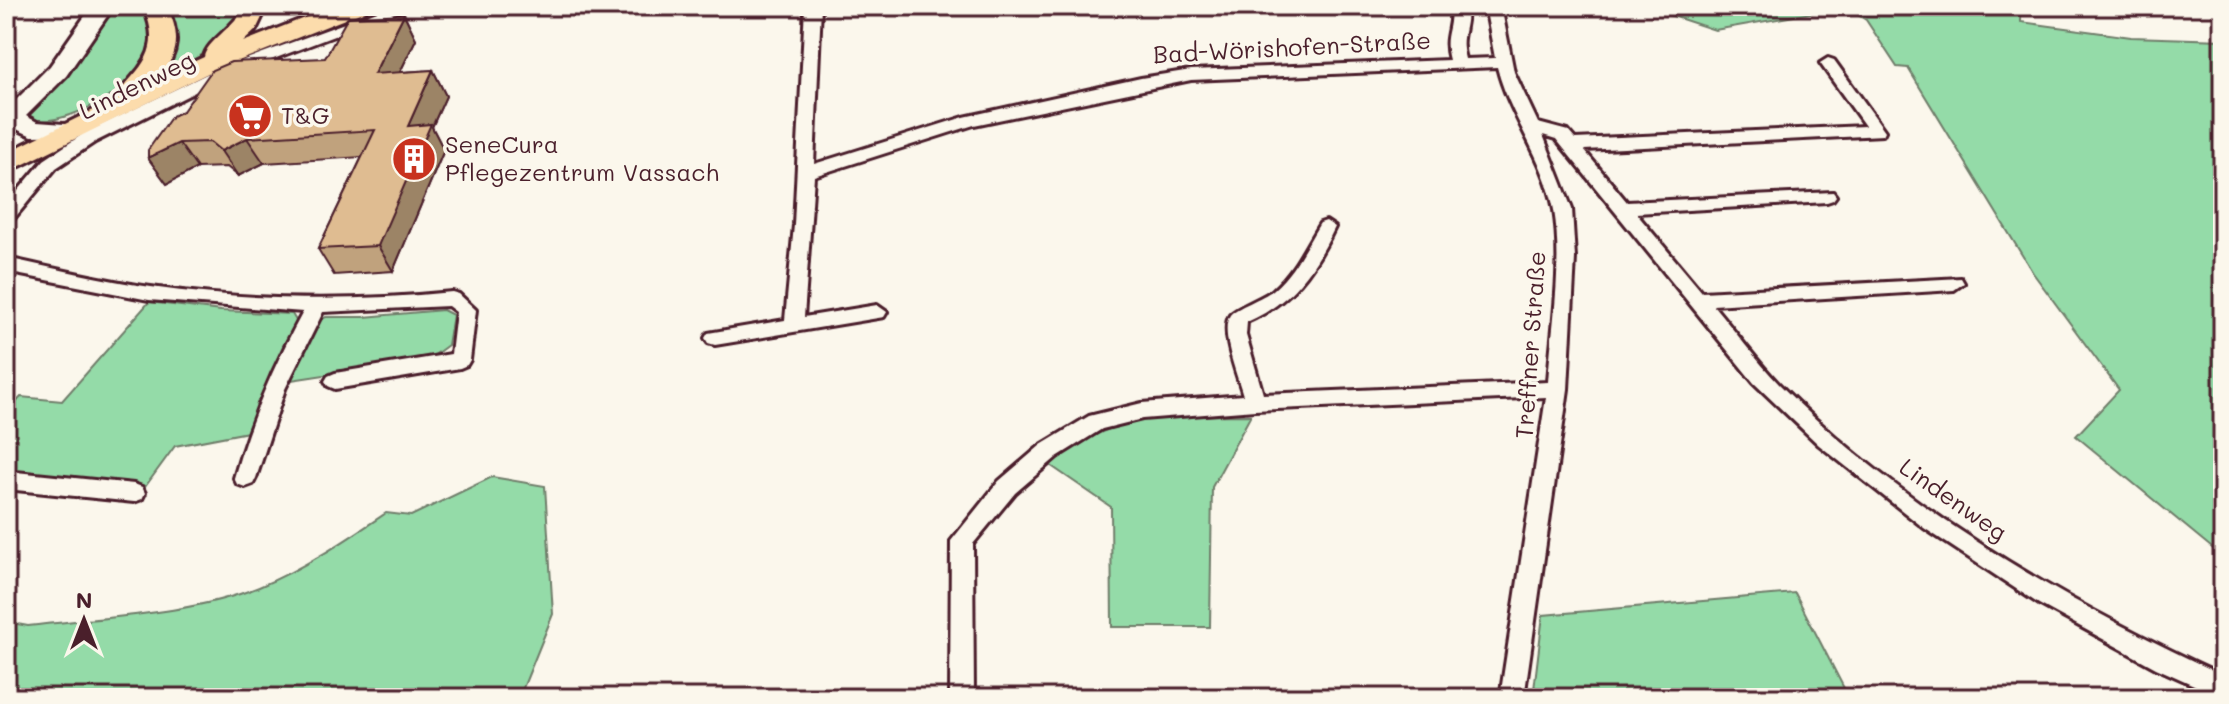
<svg xmlns="http://www.w3.org/2000/svg" width="2229" height="704" font-family="Mali,sans-serif">
	<style>
		.green { fill: #94dba8; stroke: #6f7d6a; stroke-width: 2 }
		.lines { fill: none; stroke-linecap: round; stroke-linejoin: round }
		.minor-casing { stroke: #4a1f2b; stroke-width: 6 }
		.secondary-casing { stroke: #4a1f2b; stroke-width: 6 }
		.primary-casing { stroke: #4a1f2b; stroke-width: 6 }
		.minor { fill: #fbf7ec; fill-rule: evenodd }
		.secondary { fill: #fbf7ec; fill-rule: evenodd }
		.primary { fill: #fcdcac; fill-rule: evenodd }
		.wall { fill: #c0a27d; stroke: #4a1f2b; stroke-width: 2 }
		.shaded-wall { fill: #9c8466; stroke: #4a1f2b; stroke-width: 2 }
		.building { fill: #dfbc91; stroke: #4a1f2b; stroke-width: 2 }
		.labels { text-anchor: middle; stroke-width: 7; stroke-linejoin: round; paint-order: stroke }
		.street-label { font-size: 24px; fill: #4a1f2b; stroke: #fbf7ec }
		.poi-label { font-size: 24px; fill: #4a1f2b; stroke: #fbf7ec; text-anchor: start }
	</style>
	<rect width="100%" height="100%" fill="#fbf7ec"/>
	<filter id="ink" filterUnits="userSpaceOnUse"><feTurbulence type="fractalNoise" baseFrequency=".0125" numOctaves="2"/><feDisplacementMap in="SourceGraphic" scale="16" xChannelSelector="R" yChannelSelector="G"/><feConvolveMatrix kernelMatrix="1 2 1 2 8 2 1 2 1" color-interpolation-filters="sRGB"/></filter>
	<g filter="url(#ink)">
		<g class="green">
			<path d="M113,6H143L157,42C152,51 148,62 142,71C124,94 57,129 29,119V113L78,59Z"/>
			<path d="M164,6H240C243,44 183,63 156,78Z"/>
			<polygon points="1642,6 2021,6 2021,22 2131,37 2223,40 2223,557 2076,436 2119,390 2033,273 1908,68 1897,67 1866,20 1845,7 1715,30"/>
			<polygon points="149,302 221,311 292,314 298,324 253,431 175,446 145,487 6,472 6,413 21,397 62,401"/>
			<polygon points="443,310 453,315 448,345 429,359 285,381 318,321 326,317 364,317"/>
			<path d="M1251,415L1212,487L1210,627H1112L1111,507L1047,463C1123,410 1163,416 1251,415Z"/>
			<path d="M492,477L545,486L553,614L519,698H6V622L28,626C102,617 190,615 259,587C305,568 346,540 386,513L411,516Z"/>
			<polygon points="1795,593 1849,698 1533,698 1543,615"/>
		</g>
		<g class="lines">
			<g class="minor-casing">
				<g id="minor">
					<polygon points="391,6 413,6 223,78 95,142 56,168 12,221 6,223 6,205 44,160 83,134 211,72"/>
					<path d="M805,6H821L814,164L964,117L1141,78L1191,70L1449,60C1442,34 1453,30 1450,6H1466C1469,29 1458,35 1465,59L1495,58L1485,6H1501L1514,72L1538,123L1568,131L1575,139L1865,126L1820,63L1828,58L1834,60L1885,131L1883,135L1584,150L1627,202L1833,192L1836,196L1833,200L1827,202L1636,213L1702,292L1961,278L1964,283L1954,290L1713,305C1735,331 1755,359 1779,384C1901,507 2066,603 2223,675V698L2156,668L2039,604L1924,528L1819,445L1754,383L1556,139L1543,135L1572,209L1575,258L1568,389L1524,698H1500L1546,397L1255,410L1142,419L1102,429L1057,457L1015,493L973,544L974,698H950L951,541L999,481L1041,445L1089,416L1142,403L1243,395C1238,377 1219,331 1230,315C1235,308 1263,298 1273,290C1295,271 1305,247 1320,223L1326,221L1335,227C1315,269 1291,303 1247,322L1246,335L1263,394L1548,382C1552,326 1563,265 1554,210C1545,159 1509,116 1497,67L1191,80L974,125L814,176L804,317L877,305L887,312L884,317L715,345L708,343L705,338L708,333L785,320L794,225Z"/>
					<path d="M6,258C54,268 102,280 151,287C251,301 352,302 452,292L459,294L476,310L470,360L467,365L460,368L335,389L328,386L325,381L328,376L335,373L451,354L456,312L448,306L323,312L285,389L256,478L253,484L245,487L237,484L234,478C250,420 274,365 303,312L149,300L6,272Z"/>
					<polygon points="6,471 134,484 142,487 145,493 142,499 134,502 6,489"/>
				</g>
			</g>
			<g class="secondary-casing">
				<polygon id="secondary" points="92,6 114,6 66,76 26,116 37,122 78,125 82,130 78,135 32,136 14,128 6,130 6,110 50,66"/>
			</g>
			<g class="primary-casing">
				<path id="primary" d="M143,6H167C180,35 180,52 160,77L204,57C207,41 233,28 241,11L239,6H263L265,11L256,30L243,42L335,6H369L365,11L208,73L6,173V153L118,98C120,90 126,84 132,77C154,53 156,36 143,6Z"/>
			</g>
			<use href="#minor" class="minor"/>
			<use href="#secondary" class="secondary"/>
			<use href="#primary" class="primary"/>
		</g>
		<polygon class="wall" points="404,14 416,39 400,72 433,70 446,96 432,127 444,150 393,271 334,275 318,249 362,157 264,163 238,176 227,167 197,168 167,184 148,158"/>
		<g class="shaded-wall">
			<polygon points="404,14 416,39 387,99 374,74"/>
			<polygon points="433,70 446,96 432,127 444,150 393,271 378,246 408,126"/>
			<polygon points="247,138 264,163 238,176 221,151"/>
			<polygon points="179,143 197,168 167,184 148,158"/>
		</g>
		<polygon class="building" points="404,14 374,74 433,70 408,126 431,124 378,246 318,249 375,130 247,138 221,151 210,142 179,143 148,158 148,150 172,116 183,111 212,70 231,62 325,58 348,17"/>
	</g>
	<defs>
		<g id="supermarket-disc" transform="scale(2.3)"><circle r="9.5" fill="#c8321e" stroke="#fbf7ec"/><path d="M-6-5.5h2.5l.6 2H6L4.5 2H-2.5L-4.4-4H-6ZM-1.5 3.2a1.3 1.3 0 1 0 .1 0ZM3 3.2a1.3 1.3 0 1 0 .1 0Z" fill="#fff"/></g>
		<g id="building-disc" transform="scale(2.3)"><circle r="9.5" fill="#c8321e" stroke="#fbf7ec"/><path d="M-4-6H4V6H1V3H-1V6H-4ZM-2.5-4.3h1.7v1.8h-1.7ZM.8-4.3h1.7v1.8H.8ZM-2.5-1h1.7V.8h-1.7ZM.8-1h1.7V.8H.8Z" fill="#fff"/></g>
	</defs>
	<g fill-rule="evenodd">
		<use href="#supermarket-disc" x="250" y="116"/>
		<use href="#building-disc" x="414" y="159"/>
	</g>
	<g class="labels">
		<g class="street-label">
			<text transform="translate(1292 48) rotate(-3)" y="8">Bad-Wörishofen-Straße</text>
			<text transform="translate(137 86) rotate(-26)" y="8">Lindenweg</text>
			<text transform="translate(1531 345) rotate(-86)" y="8">Treffner Straße</text>
			<text transform="translate(1953 500) rotate(35)" y="8">Lindenweg</text>
		</g>
		<g class="poi-label">
			<text x="281" y="124">T&amp;G</text>
			<text x="445" y="153">SeneCura<tspan x="445" dy="28">Pflegezentrum Vassach</tspan></text>
		</g>
	</g>
	<rect width="2229" height="704" fill="none" stroke="#fbf7ec" stroke-width="32"/>
	<rect x="16" y="16" width="2197" height="672" fill="none" stroke="#4a1f2b" stroke-width="3" filter="url(#ink)"/>
	<g transform="translate(84 620)" stroke="#fbf7ec" stroke-width="6" paint-order="stroke">
	<path d="M0-6L14 30L0 20L-14 30Z" fill="#4a1f2b"/>
	<text y="-12" font-size="22" font-weight="bold" text-anchor="middle" fill="#4a1f2b">N</text>
	</g>
</svg>
